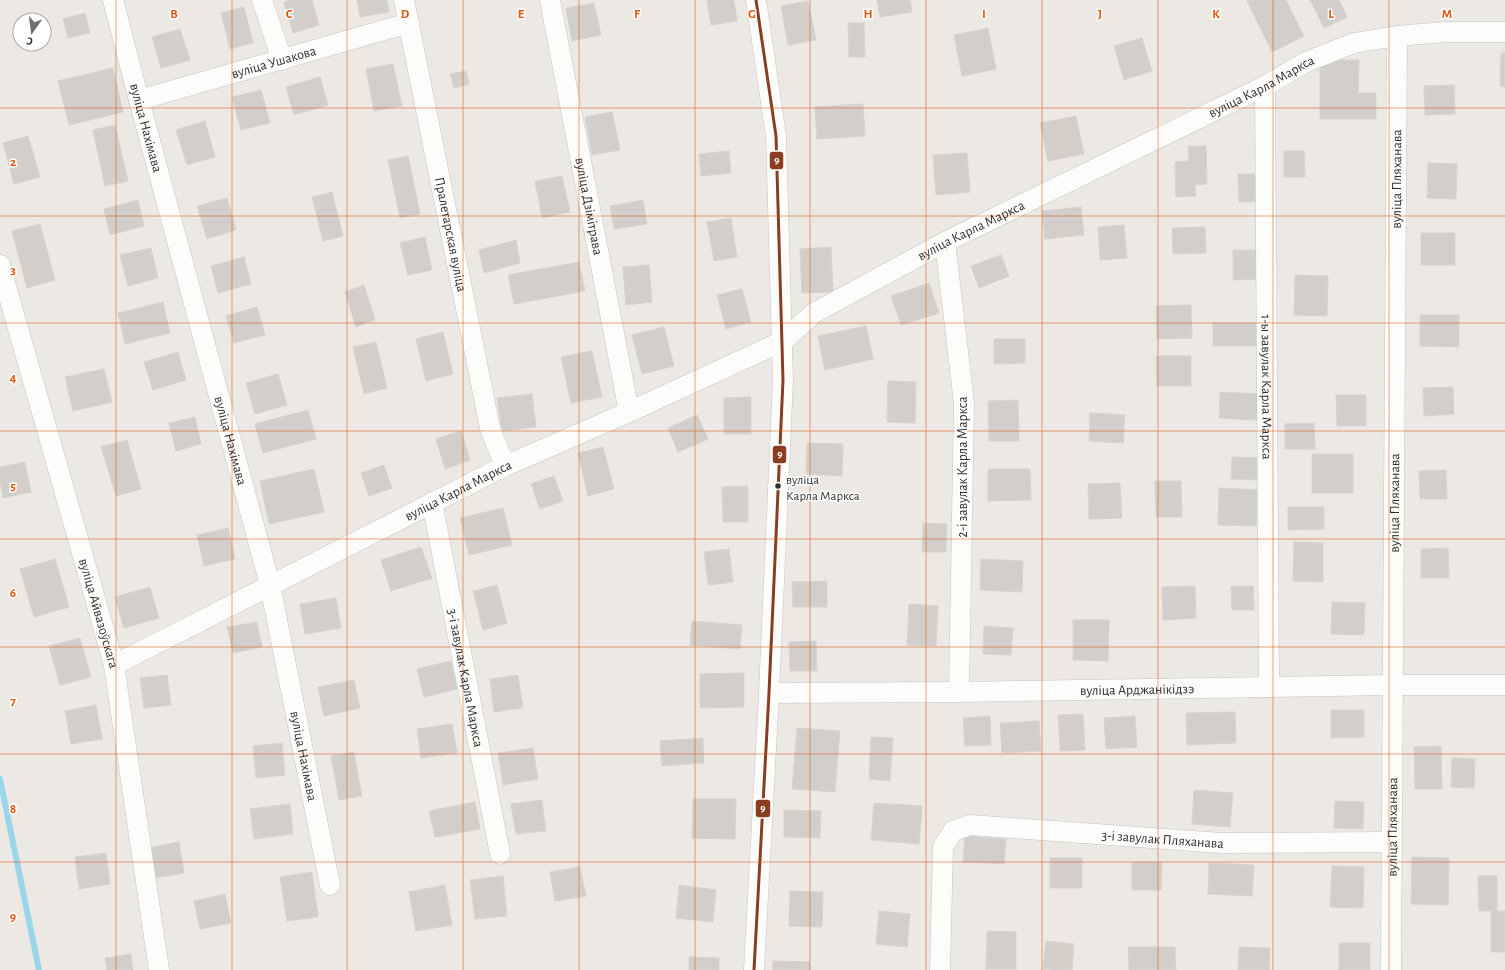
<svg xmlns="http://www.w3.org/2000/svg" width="1505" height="970" font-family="'Alegreya Sans',sans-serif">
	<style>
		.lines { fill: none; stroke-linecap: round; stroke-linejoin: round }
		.stream { stroke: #99d6ec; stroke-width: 6 }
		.building { fill: #d1cecb; stroke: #d7d4d0 }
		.minor-casing { stroke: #c5c4c5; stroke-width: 21 }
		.minor { stroke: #fcfcfb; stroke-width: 20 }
		.bus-1-casing { stroke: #fff; stroke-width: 6 }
		.bus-1 { stroke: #8a3d1f; stroke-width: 3 }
		.grid { fill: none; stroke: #df570e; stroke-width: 1; stroke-opacity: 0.55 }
		.bus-dot { fill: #2e2e2e; stroke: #fff; stroke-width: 1.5 }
		.labels { text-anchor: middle; stroke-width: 3; stroke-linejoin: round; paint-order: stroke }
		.bus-label { font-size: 13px; fill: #2e2e2e; stroke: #fff; text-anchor: start }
		.street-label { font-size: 14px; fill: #2e2e2e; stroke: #fff }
		.grid-label { font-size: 13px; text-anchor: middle; font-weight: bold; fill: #df570e; stroke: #fff; stroke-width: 3; stroke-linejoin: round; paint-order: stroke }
		.line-badge { stroke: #fff; stroke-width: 1.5 }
		.badge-label { font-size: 11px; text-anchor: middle; font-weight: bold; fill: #fff }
	</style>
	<rect width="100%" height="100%" fill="#ece8e4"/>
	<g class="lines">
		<polyline class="stream" points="0,779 39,970"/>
	</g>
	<g class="building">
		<polygon points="291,0 312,0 319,25 293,33 284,2"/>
		<polygon points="357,0 387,0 389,12 360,17"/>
		<polygon points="707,0 734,0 737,21 711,25"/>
		<polygon points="877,0 910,0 912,12 880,17"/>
		<polygon points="1250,0 1286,0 1304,36 1272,52 1247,1"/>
		<polygon points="1310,0 1339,0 1347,17 1324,28"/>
		<polygon points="808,1 816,40 788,45 781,6"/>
		<polygon points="594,3 601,35 572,41 566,8"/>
		<polygon points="244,7 253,43 230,49 221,13"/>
		<polygon points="85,13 90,33 68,38 63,19"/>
		<polygon points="848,23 864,23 865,57 849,57"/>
		<polygon points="988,28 996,69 962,76 954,35"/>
		<polygon points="180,29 190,60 161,68 152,37"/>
		<polygon points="1142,38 1152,71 1124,80 1114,46"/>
		<polygon points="1501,53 1505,53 1505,87 1500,86"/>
		<polygon points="1320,60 1359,60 1358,93 1376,93 1376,119 1320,119"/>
		<polygon points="393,64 402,106 374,111 366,69"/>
		<polygon points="113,68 123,112 69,125 58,81"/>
		<polygon points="466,71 469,84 454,88 450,74"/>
		<polygon points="320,77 328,105 294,115 286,87"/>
		<polygon points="1454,85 1455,114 1425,115 1424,86"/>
		<polygon points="261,90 270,123 241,130 232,97"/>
		<polygon points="863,104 865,136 817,139 815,107"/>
		<polygon points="612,112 620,150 592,155 585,117"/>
		<polygon points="1076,116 1084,154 1048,161 1040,123"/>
		<polygon points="205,121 215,157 187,165 176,130"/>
		<polygon points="115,125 128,181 105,186 93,130"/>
		<polygon points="28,136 40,177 14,184 3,143"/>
		<polygon points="1188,146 1206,146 1207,184 1195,185 1196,196 1176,197 1175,162 1189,161"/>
		<polygon points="729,151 731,173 701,176 699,154"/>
		<polygon points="1284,151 1304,151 1305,177 1284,177"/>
		<polygon points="967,153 970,192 936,195 933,155"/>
		<polygon points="408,156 420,214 400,218 388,160"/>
		<polygon points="1428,163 1457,164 1456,199 1427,198"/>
		<polygon points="1238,174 1261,174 1262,201 1239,202"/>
		<polygon points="562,176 570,212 542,218 535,181"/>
		<polygon points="332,192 343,236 323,241 312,197"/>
		<polygon points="227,198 236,230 207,239 197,206"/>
		<polygon points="138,200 144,226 110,235 104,209"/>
		<polygon points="643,200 647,224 614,229 610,206"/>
		<polygon points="1081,207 1084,235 1045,239 1042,211"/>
		<polygon points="731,218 737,257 714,261 707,222"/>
		<polygon points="40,224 55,280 27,288 12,231"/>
		<polygon points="1124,225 1127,258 1100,260 1098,227"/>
		<polygon points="1205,227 1206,253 1173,254 1172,228"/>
		<rect x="1421" y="233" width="34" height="32"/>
		<polygon points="425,237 432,270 408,275 400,243"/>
		<polygon points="516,240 520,263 484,273 479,250"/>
		<polygon points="831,247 833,292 802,293 800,249"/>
		<polygon points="151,248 158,278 128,286 120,255"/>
		<polygon points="1233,250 1259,250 1260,279 1233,280"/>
		<polygon points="1001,255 1009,276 979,288 971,266"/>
		<polygon points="244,257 251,284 218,293 211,266"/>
		<polygon points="579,262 585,291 514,304 508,275"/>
		<polygon points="649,265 652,302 626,305 623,267"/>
		<polygon points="1295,275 1328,276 1327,316 1294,315"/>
		<polygon points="929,283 939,313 901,325 891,296"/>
		<polygon points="364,285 375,320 356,327 345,292"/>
		<polygon points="742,289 751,322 726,329 717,295"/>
		<polygon points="163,302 170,333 125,344 118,313"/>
		<polygon points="1191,305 1192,338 1157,339 1156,306"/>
		<polygon points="257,307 265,335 234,343 226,316"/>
		<polygon points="1420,315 1459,315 1459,347 1420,346"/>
		<rect x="1213" y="323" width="45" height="23"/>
		<polygon points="866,326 873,359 825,370 818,336"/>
		<polygon points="664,327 674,366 642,374 632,335"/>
		<polygon points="443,332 453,374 426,381 416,339"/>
		<polygon points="994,339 1025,339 1025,363 994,364"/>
		<polygon points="376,342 387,388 364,394 353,347"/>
		<polygon points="592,351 602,397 571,403 561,357"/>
		<polygon points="178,352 186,380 153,390 144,362"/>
		<polygon points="1156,356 1191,356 1191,386 1157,386"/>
		<polygon points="104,369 112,402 73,411 65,377"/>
		<polygon points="278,374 287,405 255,414 246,383"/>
		<polygon points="888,381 916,382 915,423 887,422"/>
		<polygon points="1453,387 1454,414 1424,416 1423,388"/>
		<polygon points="1220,392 1258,394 1257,420 1219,418"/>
		<polygon points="532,394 536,427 502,431 497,398"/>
		<polygon points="1336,395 1366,395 1366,426 1337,426"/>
		<polygon points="751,397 751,434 724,434 724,398"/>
		<polygon points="1018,400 1019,441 989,441 988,401"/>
		<polygon points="308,410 316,439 263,453 255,424"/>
		<polygon points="1090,413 1125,415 1123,443 1089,441"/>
		<polygon points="697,415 708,439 678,452 668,428"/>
		<polygon points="195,417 201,444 176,451 169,423"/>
		<polygon points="1314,423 1315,449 1285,449 1285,424"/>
		<polygon points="461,431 470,460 445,469 436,439"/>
		<polygon points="127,440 141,489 116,496 101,447"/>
		<polygon points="807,443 843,444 842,476 806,474"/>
		<polygon points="603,447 614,489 588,496 578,453"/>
		<rect x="1312" y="454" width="41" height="39"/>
		<polygon points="1232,457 1260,458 1259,480 1231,479"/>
		<polygon points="25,462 31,492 3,498 0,481 0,467"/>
		<polygon points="384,465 392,488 369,496 361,473"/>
		<polygon points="314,469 324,512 269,524 260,481"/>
		<polygon points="988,469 1030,469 1031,500 988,501"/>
		<polygon points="1446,470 1447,499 1420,499 1419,471"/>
		<polygon points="554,476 563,501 540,509 531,484"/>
		<polygon points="1155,481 1181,481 1182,517 1156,517"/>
		<polygon points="1120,483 1122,518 1089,519 1088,484"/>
		<polygon points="748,486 748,522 723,522 722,487"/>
		<polygon points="1219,488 1257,490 1256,526 1218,525"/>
		<polygon points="1288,507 1324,507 1324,529 1288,530"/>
		<polygon points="503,508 512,545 469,555 460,518"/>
		<polygon points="923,523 947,524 946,552 922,552"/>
		<polygon points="228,528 235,559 204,566 197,535"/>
		<polygon points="1294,542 1323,543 1323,582 1293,581"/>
		<polygon points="421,547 432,578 391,591 381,560"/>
		<polygon points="1448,548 1449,578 1421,578 1421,549"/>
		<polygon points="729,549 733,582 708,585 704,552"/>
		<polygon points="55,559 69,607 34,617 20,569"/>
		<polygon points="981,559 1023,561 1022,592 980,590"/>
		<polygon points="827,581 827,607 793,607 792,582"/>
		<polygon points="497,585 507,623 483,630 473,591"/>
		<polygon points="1195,586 1196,618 1163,620 1162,587"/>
		<polygon points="1231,586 1253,586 1254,610 1232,610"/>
		<polygon points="150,587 159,618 124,628 115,597"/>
		<polygon points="336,598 341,628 305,634 300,604"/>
		<polygon points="1332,602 1365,603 1364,635 1331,634"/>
		<polygon points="909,604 938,606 936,646 907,645"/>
		<polygon points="1073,620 1109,620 1108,661 1073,660"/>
		<polygon points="692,621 742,625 740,649 690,645"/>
		<polygon points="257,622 262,647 233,653 227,627"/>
		<polygon points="984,626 1013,628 1011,655 983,654"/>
		<polygon points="80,638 91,677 60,685 49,646"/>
		<polygon points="816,641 817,671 790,671 789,642"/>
		<polygon points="451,661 457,689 424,697 417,669"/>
		<polygon points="744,673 744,707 700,708 700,674"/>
		<polygon points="167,675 171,705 144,708 140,678"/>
		<polygon points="518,675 523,708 494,712 490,679"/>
		<polygon points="354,680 360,708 324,716 318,687"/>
		<polygon points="96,705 102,739 71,744 65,711"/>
		<polygon points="1331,710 1364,710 1364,737 1331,738"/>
		<polygon points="1235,712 1236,743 1187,745 1186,713"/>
		<polygon points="1083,714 1085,750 1060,751 1058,715"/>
		<polygon points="990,716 991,745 965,746 963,718"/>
		<polygon points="1135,716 1137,747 1106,749 1104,718"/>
		<polygon points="1039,721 1041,751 1002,753 1000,723"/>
		<polygon points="452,724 457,753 421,758 417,729"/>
		<polygon points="797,728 840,731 835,792 792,789"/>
		<polygon points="871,737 893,738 890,781 869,779"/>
		<polygon points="703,738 704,763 662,766 660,741"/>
		<polygon points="282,743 285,775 256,778 253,746"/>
		<polygon points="1441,746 1442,789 1415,789 1414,747"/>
		<polygon points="533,748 538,779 503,785 498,753"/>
		<polygon points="354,752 362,796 339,800 331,756"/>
		<polygon points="1452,758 1475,759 1474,788 1451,787"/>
		<polygon points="1194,790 1233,793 1230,827 1192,824"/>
		<polygon points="693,799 736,799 735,839 692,838"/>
		<polygon points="542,800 546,831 516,834 511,804"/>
		<polygon points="1335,801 1364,802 1363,829 1334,828"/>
		<polygon points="475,802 480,829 435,837 429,811"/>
		<polygon points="874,803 922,806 919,844 871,840"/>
		<polygon points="290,804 293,834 254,839 250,809"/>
		<polygon points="784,810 821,811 820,838 784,837"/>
		<polygon points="965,836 1006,839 1004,864 963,862"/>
		<polygon points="179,842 184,873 155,878 149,848"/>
		<polygon points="106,853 110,884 79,889 75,857"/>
		<polygon points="1412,857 1449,858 1448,905 1411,904"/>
		<rect x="1050" y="858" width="32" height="30"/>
		<polygon points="1132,862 1162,862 1161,890 1132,890"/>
		<polygon points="1209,863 1254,865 1252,896 1208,894"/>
		<polygon points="1332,866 1364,867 1363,908 1330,907"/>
		<polygon points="580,867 586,896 555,901 550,872"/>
		<polygon points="312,872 318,917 287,921 280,877"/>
		<polygon points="503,876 507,916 475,919 470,880"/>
		<polygon points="1478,876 1497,876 1497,911 1479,911"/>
		<polygon points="445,885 452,925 416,931 409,892"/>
		<polygon points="679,885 716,890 713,922 676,918"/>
		<polygon points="790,891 823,892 822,927 789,926"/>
		<polygon points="225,894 231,923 200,929 194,901"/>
		<polygon points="879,911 910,914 907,947 876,944"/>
		<rect x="1491" y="911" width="14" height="41"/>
		<polygon points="987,931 1016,932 1016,969 986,969"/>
		<polygon points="1046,941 1074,944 1072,970 1043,969"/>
		<rect x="1339" y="943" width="31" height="27"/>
		<polygon points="1128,947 1175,947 1176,970 1129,970"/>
		<polygon points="1239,947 1270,948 1269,970 1238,970"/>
		<polygon points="131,954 133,970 107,970 105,958"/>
		<polygon points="689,957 719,958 719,970 689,970"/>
		<polygon points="773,961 810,962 810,970 773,970"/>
	</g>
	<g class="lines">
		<g class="minor-casing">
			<g id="minor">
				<path id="s1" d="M113,0L139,100L270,585L330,885"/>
				<polyline points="262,0 282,60"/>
				<path id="s2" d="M404,0L490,428L505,466"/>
				<path id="s3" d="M550,0L629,412"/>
				<path id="s4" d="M1265,86L1269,687"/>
				<path id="s5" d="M139,100L409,23"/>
				<polyline points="945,242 964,403 959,692"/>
				<path id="s6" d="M0,265L114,665L159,970"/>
				<path id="s7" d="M432,502L500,854"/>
				<path id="s8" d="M114,665L505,466L629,412L783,341L814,313L945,242L1265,86L1306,62L1354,43L1397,36L1445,32H1505"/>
				<path id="s9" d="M769,693L959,692L1392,685H1505"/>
				<polyline points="754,970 769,693 783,380 776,136 756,0"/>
				<path id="s10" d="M940,970L943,847L953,831L970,825L1221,843L1391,842"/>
				<path id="s11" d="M1391,970L1397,36"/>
			</g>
		</g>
		<use href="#minor" class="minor"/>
		<g class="bus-1-casing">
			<polyline id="bus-1" points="754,970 769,693 783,380 776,136 756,0"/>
		</g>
		<use href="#bus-1" class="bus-1"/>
	</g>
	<path class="grid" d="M116,0V970M232,0V970M347,0V970M463,0V970M579,0V970M695,0V970M810,0V970M926,0V970M1042,0V970M1158,0V970M1273,0V970M1389,0V970M0,108H1505M0,216H1505M0,323H1505M0,431H1505M0,539H1505M0,647H1505M0,754H1505M0,862H1505"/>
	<circle class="bus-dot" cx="778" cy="486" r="3.5"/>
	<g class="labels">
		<g class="bus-label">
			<text x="786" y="484">вуліца<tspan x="786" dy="16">Карла Маркса</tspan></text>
		</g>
		<g class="street-label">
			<text dy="5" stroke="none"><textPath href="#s5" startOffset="140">вуліца Ушакова</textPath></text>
			<text dy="5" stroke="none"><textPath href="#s8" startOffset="1287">вуліца Карла Маркса</textPath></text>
			<text dy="5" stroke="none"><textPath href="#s1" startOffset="132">вуліца Нахімава</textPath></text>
			<text dy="5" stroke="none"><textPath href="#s11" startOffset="791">вуліца Пляханава</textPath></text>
			<text dy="5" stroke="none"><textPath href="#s3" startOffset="210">вуліца Дзімітрава</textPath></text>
			<text dy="5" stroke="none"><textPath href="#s8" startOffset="963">вуліца Карла Маркса</textPath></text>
			<text dy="5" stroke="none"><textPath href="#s2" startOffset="239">Пралетарская вуліца</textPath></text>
			<text dy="5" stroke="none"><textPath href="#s4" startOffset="301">1-ы завулак Карла Маркса</textPath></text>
			<text dy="5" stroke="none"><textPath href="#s1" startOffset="456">вуліца Нахімава</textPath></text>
			<text transform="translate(962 467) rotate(-90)" y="5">2-і завулак Карла Маркса</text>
			<text dy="5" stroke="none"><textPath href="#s8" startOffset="386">вуліца Карла Маркса</textPath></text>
			<text dy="5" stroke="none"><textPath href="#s11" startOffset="467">вуліца Пляханава</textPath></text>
			<text dy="5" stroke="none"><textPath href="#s6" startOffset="362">вуліца Айвазоўскага</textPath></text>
			<text dy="5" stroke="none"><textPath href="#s7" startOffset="179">3-і завулак Карла Маркса</textPath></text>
			<text dy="5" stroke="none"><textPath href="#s9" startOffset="368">вуліца Арджанікідзэ</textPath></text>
			<text dy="5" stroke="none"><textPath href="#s1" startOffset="780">вуліца Нахімава</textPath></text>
			<text dy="5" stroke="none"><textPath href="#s11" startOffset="143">вуліца Пляханава</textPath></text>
			<text dy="5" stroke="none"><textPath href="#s10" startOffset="353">3-і завулак Пляханава</textPath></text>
		</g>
	</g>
	<g class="grid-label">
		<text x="174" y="18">B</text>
		<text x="289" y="18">C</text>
		<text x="405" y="18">D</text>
		<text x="521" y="18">E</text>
		<text x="637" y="18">F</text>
		<text x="752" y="18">G</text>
		<text x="868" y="18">H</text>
		<text x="984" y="18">I</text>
		<text x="1100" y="18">J</text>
		<text x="1216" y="18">K</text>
		<text x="1331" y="18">L</text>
		<text x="1447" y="18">M</text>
		<text x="13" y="166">2</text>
		<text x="13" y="274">3</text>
		<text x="13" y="382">4</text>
		<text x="13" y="490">5</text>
		<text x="13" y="597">6</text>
		<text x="13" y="705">7</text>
		<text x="13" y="813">8</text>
		<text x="13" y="921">9</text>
	</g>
	<g class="line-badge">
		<rect x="769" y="151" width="15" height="19" rx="4" fill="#8a3d1f"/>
		<rect x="772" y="445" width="15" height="19" rx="4" fill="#8a3d1f"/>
		<rect x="755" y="799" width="16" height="19" rx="4" fill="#8a3d1f"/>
	</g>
	<g class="badge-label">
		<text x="777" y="164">9</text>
		<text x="780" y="458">9</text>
		<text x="763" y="812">9</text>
	</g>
	<g transform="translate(32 32) rotate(194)"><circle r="19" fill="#ffffff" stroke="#ababab"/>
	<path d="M0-3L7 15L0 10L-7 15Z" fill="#706f6e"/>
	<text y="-6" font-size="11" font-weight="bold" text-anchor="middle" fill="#2e2e2e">С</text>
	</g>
</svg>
